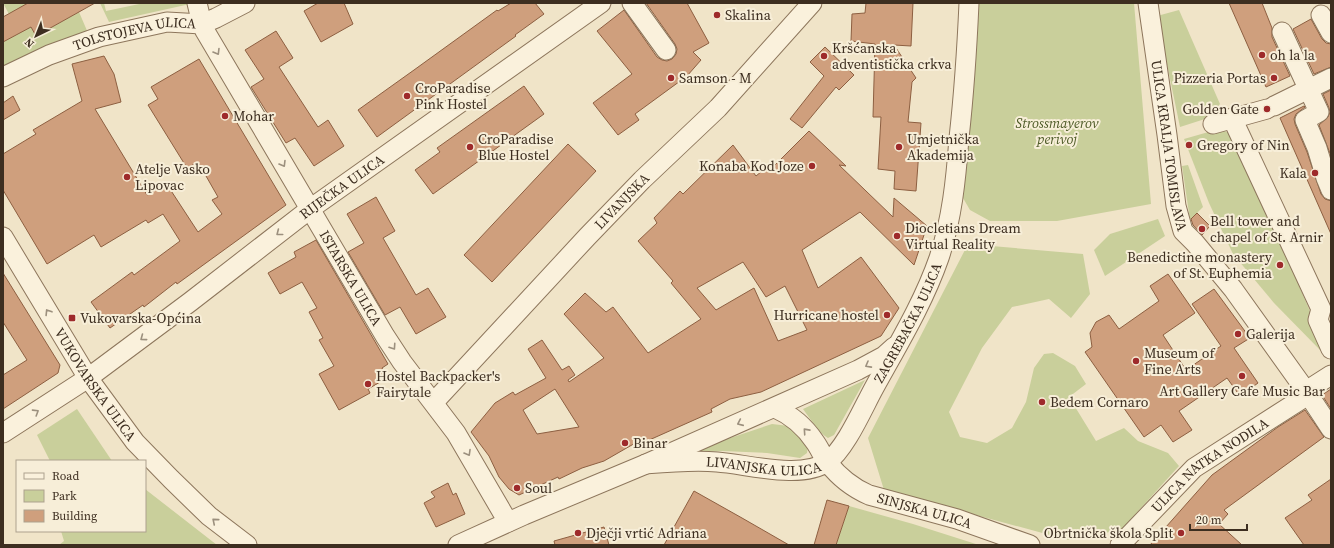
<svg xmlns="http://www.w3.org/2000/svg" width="1334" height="548" font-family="'Source Serif 4',serif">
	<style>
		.green { fill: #c9cf9b }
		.building { fill: #cf9f7d; stroke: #8d5f41; fill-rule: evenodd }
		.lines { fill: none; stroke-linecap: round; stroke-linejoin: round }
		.minor-casing { stroke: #8d765c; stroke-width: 21 }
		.minor { stroke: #faf1dc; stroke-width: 19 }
		.oneway { stroke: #9c907e }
		.poi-dot { fill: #9e2a2b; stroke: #f7eed8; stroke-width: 1.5 }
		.labels { text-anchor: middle; stroke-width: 4; stroke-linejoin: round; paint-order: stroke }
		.poi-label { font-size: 14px; fill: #3d2e20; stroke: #f7eed8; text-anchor: start }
		.street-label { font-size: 14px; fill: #3d2e20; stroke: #f7eed8 }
		.park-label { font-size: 14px; font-style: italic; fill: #4d5a26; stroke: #f7eed8 }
	</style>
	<rect width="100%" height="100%" fill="#f0e4c8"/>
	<g class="green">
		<polygon points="3,3 28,3 20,8 36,36 79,12 88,33 3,71 3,42 19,33"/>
		<polygon points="100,3 104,3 106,11 144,3 189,3 190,4 109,22"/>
		<polygon points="979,3 1134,3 1151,204 1057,221 990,221 970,210 963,198 977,39"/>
		<polygon points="1179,10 1220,104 1208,118 1180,127 1157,16"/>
		<polygon points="1219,129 1235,135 1326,349 1322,352 1274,303 1233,254 1209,203 1184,139"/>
		<polygon points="1188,165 1203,207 1190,220 1182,166"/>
		<polygon points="1158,219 1165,236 1105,276 1094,250 1110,234"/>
		<polygon points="968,244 1083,254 1090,294 1071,318 1049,299 1012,307 982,348 949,412 960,437 987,443 1012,428 1026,402 1034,368 1044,354 1053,353 1075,366 1086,384 1069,397 1096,441 1124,428 1138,441 1168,453 1179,466 1121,530 1068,540 884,490 868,438"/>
		<path d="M865,380L834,435L828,438C819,433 810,418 803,409Z"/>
		<polygon points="77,409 112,461 50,461 37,435"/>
		<polygon points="772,424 789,426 799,433 808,446 807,453 800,458 767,453 722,451 692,453 691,451"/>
		<polygon points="145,489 217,545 59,545 64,541 61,531 145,531"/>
		<polygon points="849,506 913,524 979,545 836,545"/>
	</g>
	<g class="building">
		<polygon points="28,3 95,3 36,36 31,27 3,42 3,17"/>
		<polygon points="318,3 344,3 353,24 321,42 304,11"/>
		<polygon points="511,3 535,3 544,14 515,35 516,36 377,137 358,110 414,70 497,10 498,11"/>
		<polygon points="646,3 687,3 709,43 693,52 701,60 687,76 635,114 639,120 618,135 593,103 632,74 597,31 624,10 657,57 662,60 667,61 672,59 676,54 677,49 675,44"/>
		<polygon points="866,3 913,3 911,46 894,45 916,78 912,82 908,122 921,123 916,191 894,189 895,171 878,169 881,117 873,117 875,44 851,41 852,14 865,13"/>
		<polygon points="1229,3 1262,3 1272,28 1272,37 1290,76 1266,87"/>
		<polygon points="1311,19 1322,39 1326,43 1331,44 1331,67 1314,74 1293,29"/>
		<polygon points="276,31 293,58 279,67 318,127 328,120 344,146 314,166 295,138 286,143 251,87 264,79 245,50"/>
		<polygon points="825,47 854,75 839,90 836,87 802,128 790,119 824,76 810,62"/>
		<polygon points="104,56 114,74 121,102 95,109 147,195 166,183 198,232 222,214 212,200 218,197 198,162 187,168 148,105 158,99 151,87 199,59 286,205 177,284 176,282 144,307 143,305 110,328 91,302 132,272 134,275 180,241 163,214 148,223 146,220 101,247 94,235 47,264 3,190 3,154 36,134 33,130 82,101 72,64"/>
		<polygon points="524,86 544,114 433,194 415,170 440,152 437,148"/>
		<polygon points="1331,90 1331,156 1319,125 1328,117 1330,112 1329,108 1323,94"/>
		<polygon points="13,96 20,110 3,120 3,103"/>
		<polygon points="1304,106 1305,107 1296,114 1294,119 1295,124 1307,152 1321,194 1325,199 1331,201 1331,234 1280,118"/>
		<path d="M809,131L846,166L839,165L893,217L894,198L927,226L914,265L860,212L802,250L818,288L861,257L899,308L881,336L761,392L730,399L711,409L712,412L647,441L644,438L604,461L582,468L559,479L558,477L519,495L509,489L499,477L489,456L471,432L495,403L513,392L515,395L546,378L528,349L542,340L562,370L569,366L575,375L568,380L569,382L604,358L564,314L585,293L606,312L613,307L648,353L701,319L671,283L673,281L638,241L657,223L654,218L680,191L683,194L733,145L756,176L773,162L775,165ZM743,262L766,297L785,286L807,330L778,341L754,288L716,310L697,288ZM555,389L579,427L537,434L523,410Z"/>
		<polygon points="568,144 596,171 492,282 464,255"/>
		<polygon points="376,197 395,231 383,238 416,295 428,288 446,317 416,334 400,307 385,315 348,252 364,243 347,214"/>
		<polygon points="1197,213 1210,226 1202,235 1193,225 1191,219"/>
		<polygon points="316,240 388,364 382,368 387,378 368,389 370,393 339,410 319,374 334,366 319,340 323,338 309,312 317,308 302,282 280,294 268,273 296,257 294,252"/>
		<polygon points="3,273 60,365 58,373 3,409 3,375 27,360 3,322"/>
		<polygon points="1168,274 1195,313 1163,335 1186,370 1221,346 1192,304 1214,289 1250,338 1234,348 1258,383 1240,396 1227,378 1179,411 1192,430 1173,442 1161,425 1144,437 1085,352 1092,347 1090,333 1096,322 1109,315 1119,329 1159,301 1150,286"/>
		<polygon points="1331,389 1331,409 1322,395"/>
		<polygon points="1305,410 1324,437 1224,510 1228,514 1219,524 1242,545 1150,545 1212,475 1278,427"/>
		<polygon points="1331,479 1331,545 1304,545 1285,518 1312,500 1308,495"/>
		<polygon points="448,483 453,495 456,493 465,514 436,527 424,503 435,497 431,492"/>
		<polygon points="694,491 742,518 789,545 664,545"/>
		<polygon points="827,500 849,506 836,545 814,545"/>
		<polygon points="604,527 609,545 555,545 554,541"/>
	</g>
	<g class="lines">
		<g class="minor-casing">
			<g id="minor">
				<path id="s1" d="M197,3L202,24L205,31L385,336L402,362L456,433L508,522"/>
				<polyline points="632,3 666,50"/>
				<path id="s2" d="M1148,3L1167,135L1176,206L1183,231L1195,243L1233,289L1306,391L1331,429"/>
				<polyline points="1321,15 1331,33"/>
				<polyline points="1282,32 1319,112 1305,120 1317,148 1326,178 1331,190"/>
				<path id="s3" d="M3,77L49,55L99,37L167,22L202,24L216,18L245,3"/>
				<polyline points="1274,106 1331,78"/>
				<polyline points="1232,118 1321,309 1318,320 1331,349"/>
				<polyline points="1213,124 1267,109"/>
				<path id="s4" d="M3,237L88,378L135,442L171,479L209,516L247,545"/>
				<polyline points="1306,391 1331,375"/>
				<path id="s5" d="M434,402L587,237L642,180L718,108L812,3"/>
				<path id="s6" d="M775,408C791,415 805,427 815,442C820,449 823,457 828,463C839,477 853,488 869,495L957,519L1030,545"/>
				<path id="s7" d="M3,433L88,378L190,302L310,209L601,3"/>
				<path id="s8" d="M646,464C670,462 693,460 717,462C747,464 801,480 827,462C845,450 863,408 874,388C897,346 923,304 939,258C952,219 956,179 959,138C964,93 967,48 969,3"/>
				<polyline points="458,545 524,515 646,464 858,370 884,356 894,347"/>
				<path id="s9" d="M1120,545L1194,468L1308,395"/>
			</g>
		</g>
		<use href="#minor" class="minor"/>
	</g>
	<defs><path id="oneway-chevron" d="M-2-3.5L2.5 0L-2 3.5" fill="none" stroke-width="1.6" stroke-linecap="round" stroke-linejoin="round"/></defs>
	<g class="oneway">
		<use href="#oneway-chevron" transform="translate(217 52) rotate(59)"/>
		<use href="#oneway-chevron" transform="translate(283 164) rotate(59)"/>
		<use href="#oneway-chevron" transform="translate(279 233) rotate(142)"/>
		<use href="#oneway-chevron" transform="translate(48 312) rotate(-122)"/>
		<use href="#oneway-chevron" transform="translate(143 338) rotate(143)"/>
		<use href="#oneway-chevron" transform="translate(393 347) rotate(56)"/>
		<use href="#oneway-chevron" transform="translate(868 365) rotate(151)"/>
		<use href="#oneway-chevron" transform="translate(36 412) rotate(-32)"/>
		<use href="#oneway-chevron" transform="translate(740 423) rotate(156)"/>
		<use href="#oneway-chevron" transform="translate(806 431) rotate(-132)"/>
		<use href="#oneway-chevron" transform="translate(468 453) rotate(60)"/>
		<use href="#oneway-chevron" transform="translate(215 521) rotate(-140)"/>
	</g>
	<g class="poi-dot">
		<circle cx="717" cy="15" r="4"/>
		<circle cx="1262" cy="55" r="4"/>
		<circle cx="824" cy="56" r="4"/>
		<circle cx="671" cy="78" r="4"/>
		<circle cx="1274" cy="78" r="4"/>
		<circle cx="407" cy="96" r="4"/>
		<circle cx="1267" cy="109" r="4"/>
		<circle cx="225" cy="116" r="4"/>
		<circle cx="1189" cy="145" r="4"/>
		<circle cx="470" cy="147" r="4"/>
		<circle cx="899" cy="147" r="4"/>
		<circle cx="812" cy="166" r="4"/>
		<circle cx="1315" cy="173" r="4"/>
		<circle cx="127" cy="177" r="4"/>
		<circle cx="1202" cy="229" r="4"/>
		<circle cx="897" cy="236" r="4"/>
		<circle cx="1280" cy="265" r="4"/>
		<circle cx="887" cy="315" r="4"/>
		<rect x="68" y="314" width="8" height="8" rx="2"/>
		<circle cx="1238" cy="334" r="4"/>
		<circle cx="1136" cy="361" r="4"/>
		<circle cx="1242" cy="376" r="4"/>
		<circle cx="368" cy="384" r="4"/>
		<circle cx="1042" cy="402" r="4"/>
		<circle cx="625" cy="443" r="4"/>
		<circle cx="517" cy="488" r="4"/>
		<circle cx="578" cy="533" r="4"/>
		<circle cx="1181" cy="533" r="4"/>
	</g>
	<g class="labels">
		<g class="poi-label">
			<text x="725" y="20">Skalina</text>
			<text x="832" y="53">Kršćanska<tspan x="832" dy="16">adventistička crkva</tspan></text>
			<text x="1270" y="60">oh la la</text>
			<text x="679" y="83">Samson - M</text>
			<text x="1266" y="83" text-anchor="end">Pizzeria Portas</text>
			<text x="415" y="93">CroParadise<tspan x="415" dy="16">Pink Hostel</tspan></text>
			<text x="1259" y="114" text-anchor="end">Golden Gate</text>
			<text x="233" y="121">Mohar</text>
			<text x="478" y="144">CroParadise<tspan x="478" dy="16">Blue Hostel</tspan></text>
			<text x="907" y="144">Umjetnička<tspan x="907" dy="16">Akademija</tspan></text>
			<text x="1197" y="150">Gregory of Nin</text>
			<text x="804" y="171" text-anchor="end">Konaba Kod Joze</text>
			<text x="135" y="174">Atelje Vasko<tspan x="135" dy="16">Lipovac</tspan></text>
			<text x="1307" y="178" text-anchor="end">Kala</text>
			<text x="1210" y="226">Bell tower and<tspan x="1210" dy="16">chapel of St. Arnir</tspan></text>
			<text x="905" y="233">Diocletians Dream<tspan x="905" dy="16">Virtual Reality</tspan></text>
			<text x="1272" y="262" text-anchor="end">Benedictine monastery<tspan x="1272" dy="16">of St. Euphemia</tspan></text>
			<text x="879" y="320" text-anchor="end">Hurricane hostel</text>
			<text x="80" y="323">Vukovarska-Općina</text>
			<text x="1246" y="339">Galerija</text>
			<text x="1144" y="358">Museum of<tspan x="1144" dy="16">Fine Arts</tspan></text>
			<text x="376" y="381">Hostel Backpacker's<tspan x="376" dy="16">Fairytale</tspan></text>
			<text x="1242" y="396" text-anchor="middle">Art Gallery Cafe Music Bar</text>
			<text x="1050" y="407">Bedem Cornaro</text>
			<text x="633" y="448">Binar</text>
			<text x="525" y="493">Soul</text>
			<text x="586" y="538">Dječji vrtić Adriana</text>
			<text x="1173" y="538" text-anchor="end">Obrtnička škola Split</text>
		</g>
		<g class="street-label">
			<text dy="5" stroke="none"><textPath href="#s3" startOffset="140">TOLSTOJEVA ULICA</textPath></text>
			<text dy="5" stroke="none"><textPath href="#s2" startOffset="144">ULICA KRALJA TOMISLAVA</textPath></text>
			<text dy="5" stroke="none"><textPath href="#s7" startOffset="419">RIJEČKA ULICA</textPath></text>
			<text dy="5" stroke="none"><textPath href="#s5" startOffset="275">LIVANJSKA</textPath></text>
			<text dy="5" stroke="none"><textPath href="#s1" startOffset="316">ISTARSKA ULICA</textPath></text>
			<text dy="5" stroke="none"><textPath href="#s8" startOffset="345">ZAGREBAČKA ULICA</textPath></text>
			<text dy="5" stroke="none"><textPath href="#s4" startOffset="174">VUKOVARSKA ULICA</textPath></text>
			<text dy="5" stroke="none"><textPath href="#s8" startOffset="118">LIVANJSKA ULICA</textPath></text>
			<text dy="5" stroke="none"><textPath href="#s9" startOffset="121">ULICA NATKA NODILA</textPath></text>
			<text dy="5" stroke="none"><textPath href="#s6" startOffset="188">SINJSKA ULICA</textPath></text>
		</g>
		<g class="park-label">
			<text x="1057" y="128">Strossmayerov<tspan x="1057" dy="16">perivoj</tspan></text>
		</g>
	</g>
	<rect width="1334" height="548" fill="none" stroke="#3d2e20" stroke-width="8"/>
	<rect x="16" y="460" width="130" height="72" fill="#f7eed8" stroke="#ada18e"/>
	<rect x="24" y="473" width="20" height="6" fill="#faf1dc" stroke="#ada18e"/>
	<text x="52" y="480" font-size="12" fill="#3d2e20">Road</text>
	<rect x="24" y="490" width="20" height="12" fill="#c9cf9b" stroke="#ada18e"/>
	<text x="52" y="500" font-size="12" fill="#3d2e20">Park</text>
	<rect x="24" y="510" width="20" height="12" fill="#cf9f7d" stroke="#ada18e"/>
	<text x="52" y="520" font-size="12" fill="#3d2e20">Building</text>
	<g transform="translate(36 36) rotate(223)" stroke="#f7eed8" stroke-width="3" paint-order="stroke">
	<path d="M0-3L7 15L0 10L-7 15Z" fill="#3d2e20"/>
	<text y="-6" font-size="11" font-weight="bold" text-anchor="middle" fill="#3d2e20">N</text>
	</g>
	<path d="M1190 524v6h57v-6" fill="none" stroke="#3d2e20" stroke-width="2"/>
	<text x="1196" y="524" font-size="12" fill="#3d2e20" stroke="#f7eed8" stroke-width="3" paint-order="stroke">20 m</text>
</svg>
